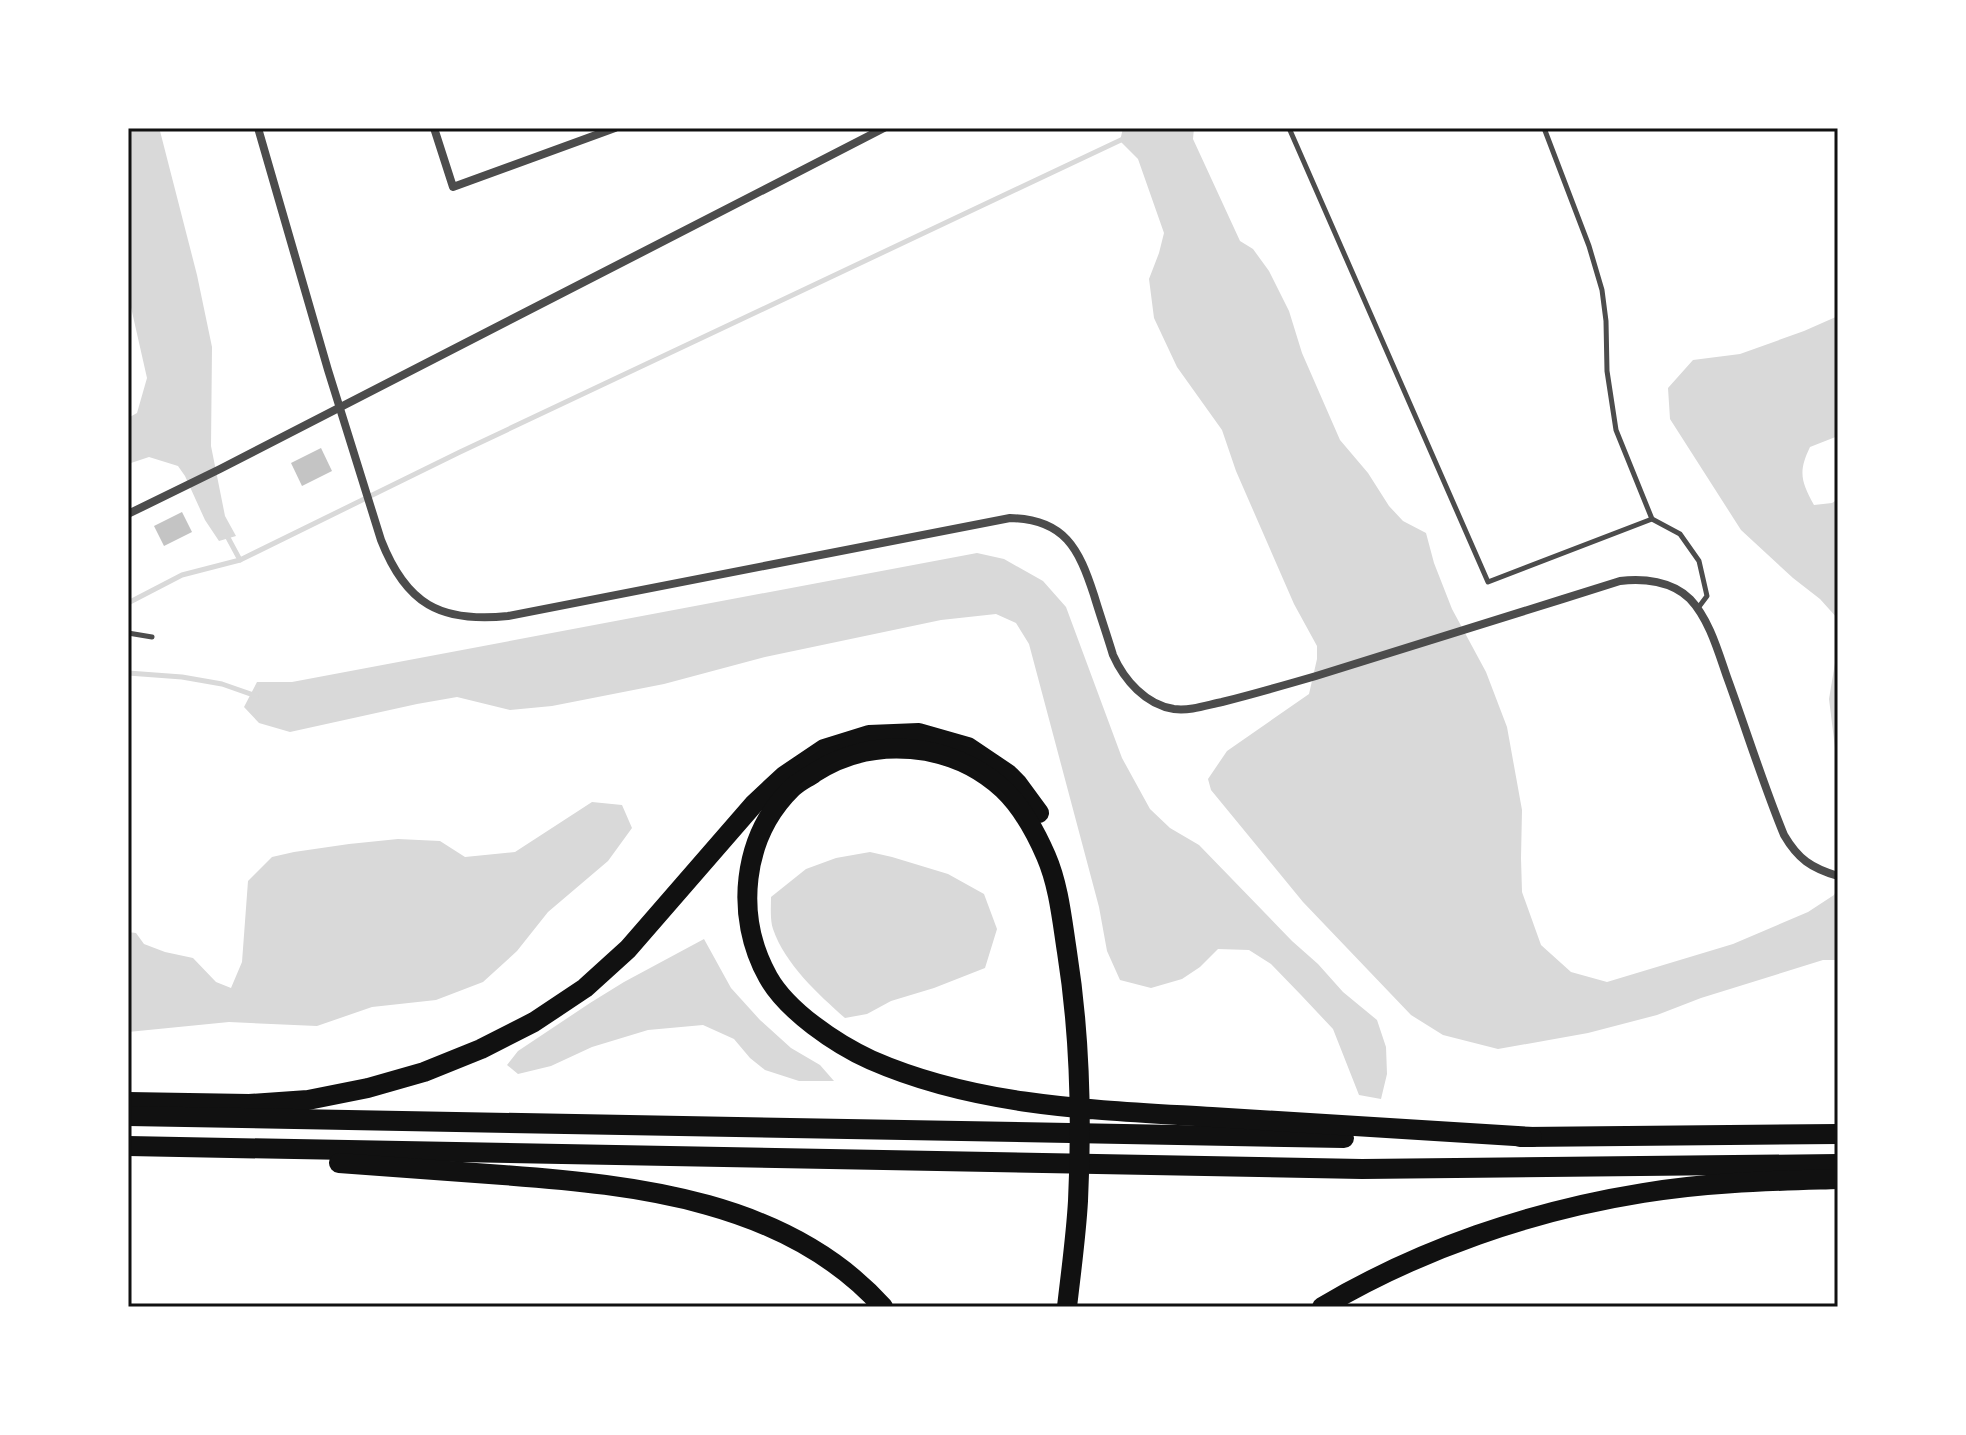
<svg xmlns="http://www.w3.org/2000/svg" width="1966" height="1435" font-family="'Roboto Condensed',sans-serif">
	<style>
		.water { fill: #d9d9d9 }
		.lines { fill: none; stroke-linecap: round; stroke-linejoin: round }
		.stream { stroke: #d9d9d9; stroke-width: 5 }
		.building { fill: #c4c4c4 }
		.service { stroke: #4c4c4c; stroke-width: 5 }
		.minor { stroke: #4c4c4c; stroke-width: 8 }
		.motorway { stroke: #111; stroke-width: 20 }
		.neatline { fill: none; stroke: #111; stroke-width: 3 }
	</style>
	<rect width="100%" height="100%" fill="#fff"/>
	<g class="water">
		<polygon points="128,128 161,128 160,131 197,275 212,347 211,446 225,516 236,536 219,541 205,520 185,476 178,466 149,457 128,464 128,418 137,413 147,378 128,294"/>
		<polygon points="1123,128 1194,128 1193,139 1240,241 1253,249 1269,271 1289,311 1302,353 1340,440 1368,473 1389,506 1403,521 1426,533 1434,563 1452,609 1486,672 1507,727 1522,810 1521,858 1522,892 1541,945 1571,972 1607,982 1733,944 1808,912 1834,895 1838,887 1838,960 1823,960 1701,998 1657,1015 1588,1033 1498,1049 1443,1035 1411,1015 1303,902 1211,790 1208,779 1227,751 1309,694 1317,659 1317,646 1294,604 1236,471 1222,430 1177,367 1154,318 1149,279 1159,253 1164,233 1138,159 1120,141"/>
		<path d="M1838,316V436L1810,447C1798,472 1801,481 1814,505L1832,503L1838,499V619L1820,599L1793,578L1741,530L1670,419L1668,388L1693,360L1740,354L1804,331Z"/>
		<polygon points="977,553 1004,559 1043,581 1066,607 1122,758 1150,809 1170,828 1199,845 1292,941 1318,964 1343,992 1377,1020 1386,1047 1387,1074 1381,1099 1359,1095 1333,1029 1301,995 1271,964 1249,950 1218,949 1200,967 1182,979 1151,988 1120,980 1107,951 1099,907 1029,644 1016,623 996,614 941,620 765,657 664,684 552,706 510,710 457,697 417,704 290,732 259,723 244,707 257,682 292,682"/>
		<polygon points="1838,645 1838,772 1829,699"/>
		<polygon points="592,802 622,805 632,828 608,861 548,912 517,951 483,982 436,1000 372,1007 317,1026 229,1022 128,1032 128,932 136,933 144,944 165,952 193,958 216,982 231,988 242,962 248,881 272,857 294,852 349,844 398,839 440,841 465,857 515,852"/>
		<path d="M870,852L892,857L948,874L984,894L997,929L985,968L934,988L891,1001L867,1014L845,1018C818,994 785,964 773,929C770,920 771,907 771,897L806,869L836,858Z"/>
		<polygon points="704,939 731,988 760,1020 791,1048 820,1065 834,1081 799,1081 765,1070 750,1058 734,1039 703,1025 648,1030 592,1047 551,1066 518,1074 507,1065 518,1051 590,1003 624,982"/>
	</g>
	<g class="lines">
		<g class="stream">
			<polyline points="226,534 240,560"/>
			<polyline points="128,603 182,575 240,560 460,452 1123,139"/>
			<polyline points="128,673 182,677 222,684 256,696"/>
		</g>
	</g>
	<g class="building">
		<polygon points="321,448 332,471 302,486 291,463"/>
		<polygon points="182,512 192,532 164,546 154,526"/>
	</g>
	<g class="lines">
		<g class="service">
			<polyline points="1289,128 1488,582 1652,519 1680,534 1699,561 1707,596 1698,608"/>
			<polyline points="1544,128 1589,246 1602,290 1606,321 1607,371 1616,430 1652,519"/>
			<polyline points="128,633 152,637"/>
		</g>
		<g class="minor">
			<path d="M258,128L328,370L381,540C406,604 440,623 508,616L1010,518C1065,519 1079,549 1094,595C1100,615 1107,635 1113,655C1124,680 1146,705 1174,709C1191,711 1207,705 1222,702C1254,694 1285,685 1316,676C1418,644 1519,613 1620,581C1643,578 1672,581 1690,599C1709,619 1718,651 1727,677C1746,729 1763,784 1784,835C1798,859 1811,868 1838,876"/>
			<polyline points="434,128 453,187 615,128"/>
			<polyline points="128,514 220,469 884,128"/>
		</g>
		<g class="motorway">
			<polyline points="128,1102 249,1104 308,1100 368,1088 424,1072 481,1049 534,1022 585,988 628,949 754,804 784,776 824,749 869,735 919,733 968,747 1008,774 1017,783 1039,813"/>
			<polyline points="128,1116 1344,1138"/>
			<polyline points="1520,1137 1838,1134"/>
			<polyline points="128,1146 1362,1169 1838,1164"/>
			<path d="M339,1163C394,1167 448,1171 503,1175C637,1185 788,1201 883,1307"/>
			<path d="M1067,1307C1071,1272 1076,1236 1078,1201C1082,1118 1080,1034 1067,952C1062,920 1059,886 1046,856C1036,833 1022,807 1003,789C952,742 872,735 814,773C807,778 798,782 792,788C742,837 734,916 768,977C787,1011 836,1044 871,1060C978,1107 1096,1110 1212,1117C1318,1124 1425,1130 1532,1137"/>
			<path d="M1322,1307C1420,1249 1531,1211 1643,1193C1707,1182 1773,1181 1838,1179"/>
		</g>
	</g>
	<rect width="1966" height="1435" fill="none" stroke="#ffffff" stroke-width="260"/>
	<rect x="130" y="130" width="1706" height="1175" class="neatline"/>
</svg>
